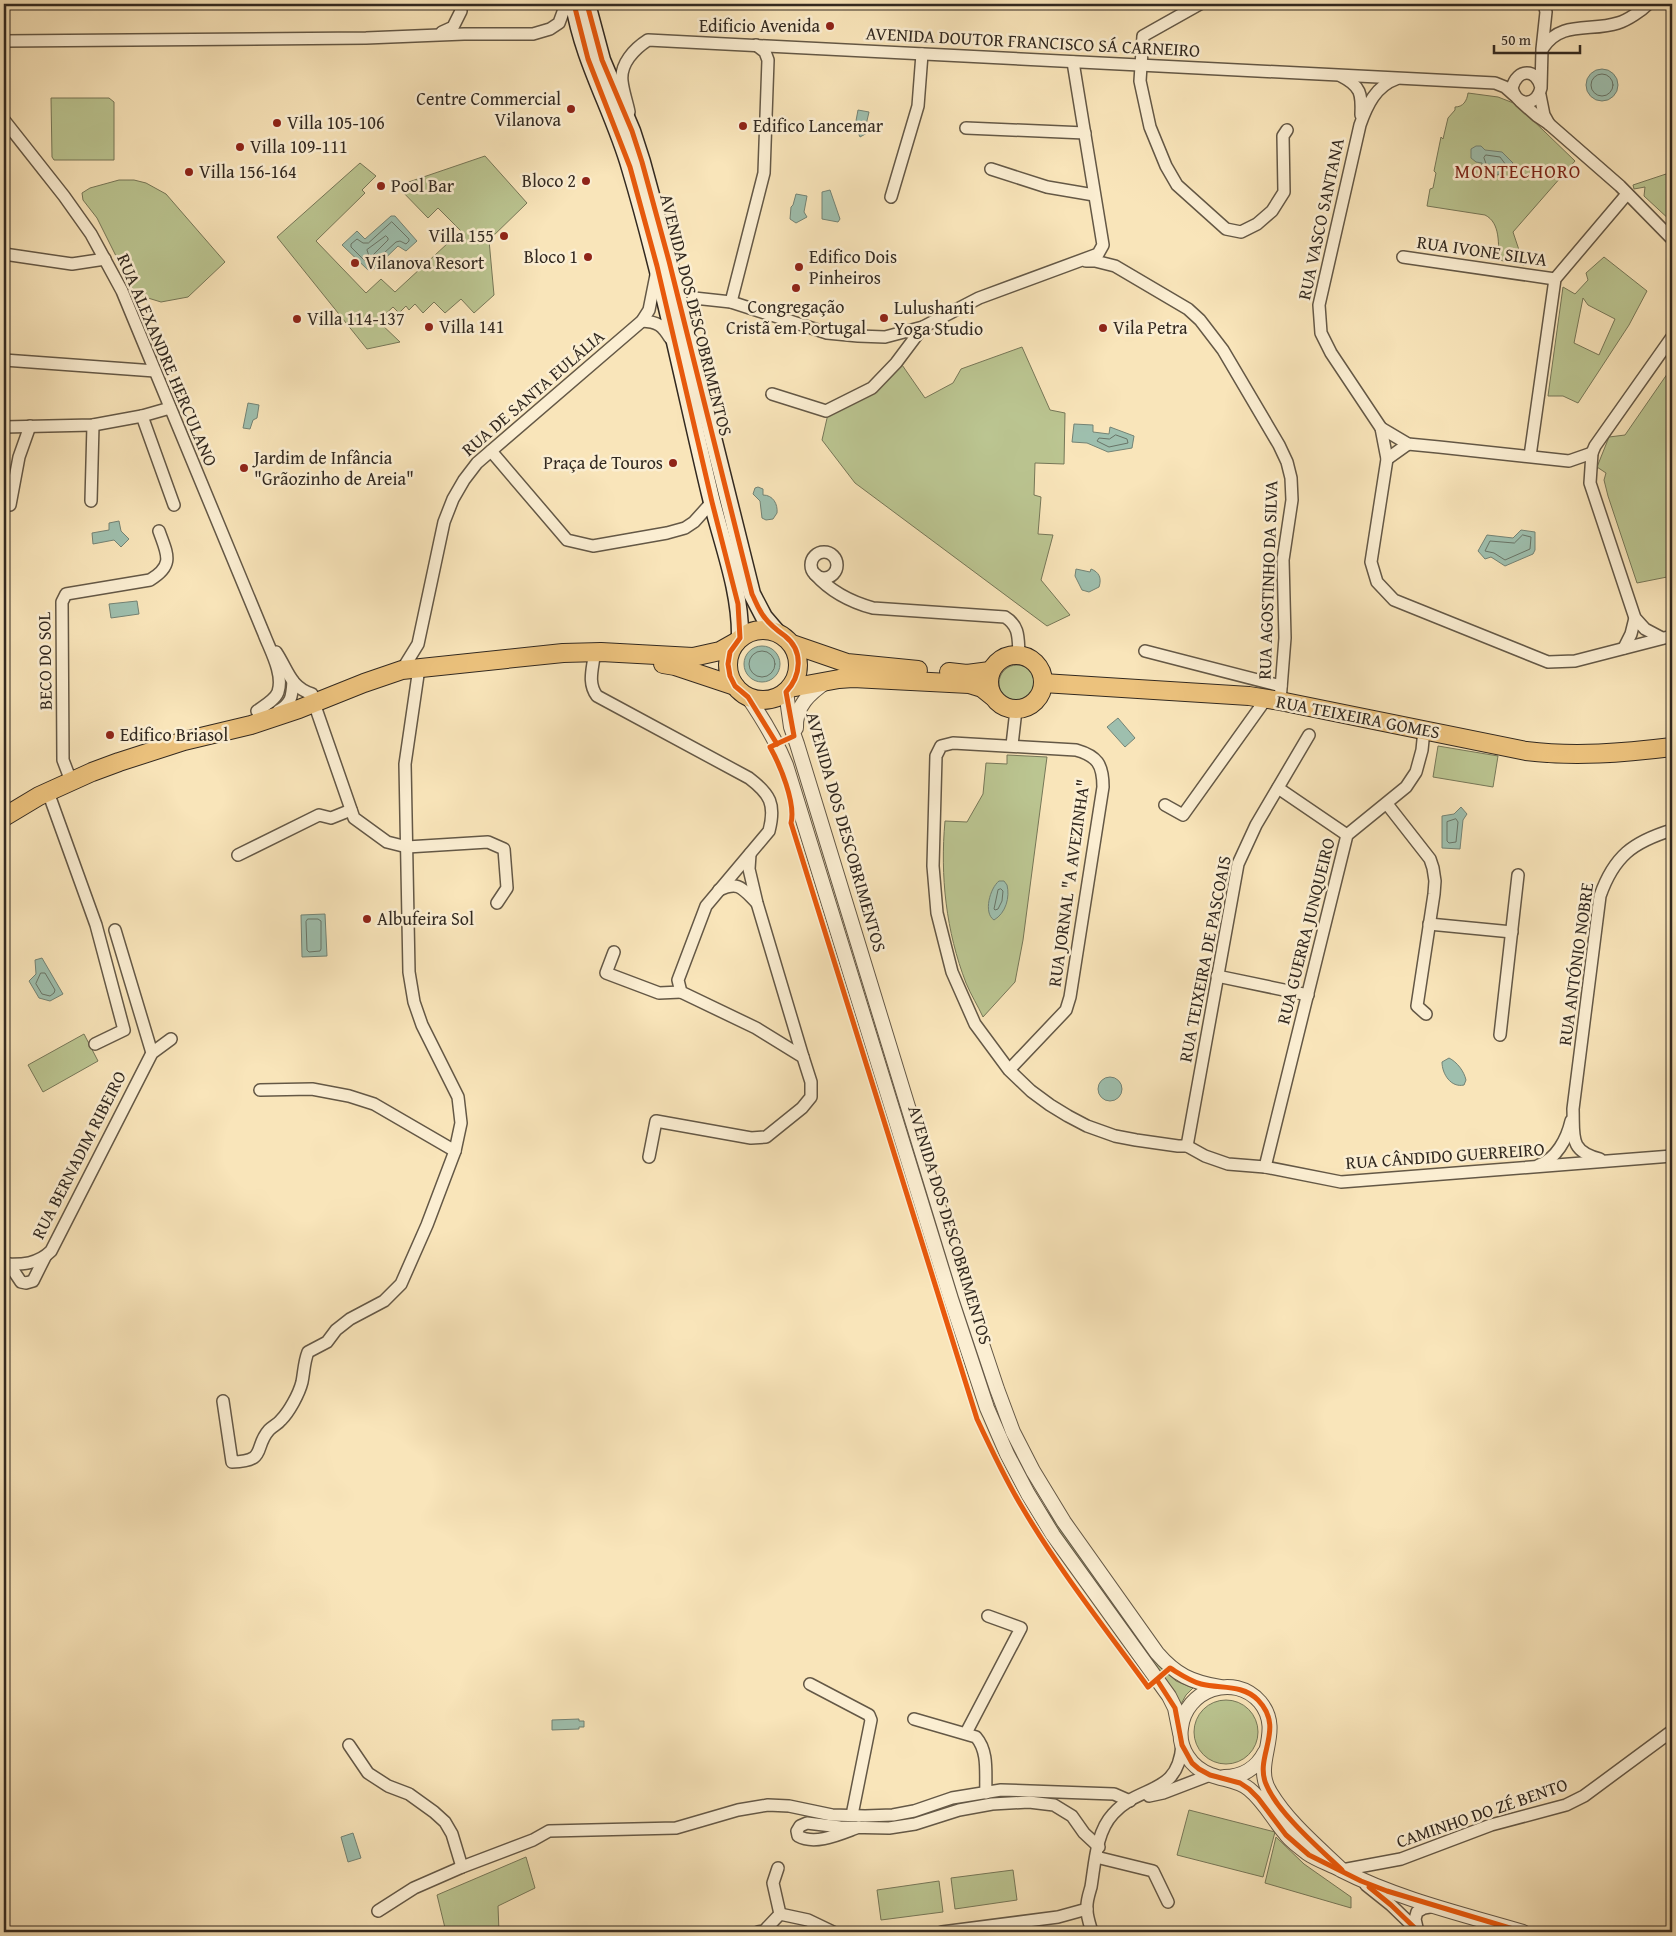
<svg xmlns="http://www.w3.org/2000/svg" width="1676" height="1936" font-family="'Gentium Book Plus',serif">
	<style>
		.green { fill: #bbc591; stroke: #767758; fill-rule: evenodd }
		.water { fill: #9ebfae; stroke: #738375 }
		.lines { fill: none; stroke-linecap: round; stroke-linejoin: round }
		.shore { stroke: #687467; stroke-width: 1 }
		.minor-casing { stroke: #645846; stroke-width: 14 }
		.tertiary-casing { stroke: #645846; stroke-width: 16 }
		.secondary-casing { stroke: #322920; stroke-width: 19 }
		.primary-casing { stroke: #322920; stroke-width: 20 }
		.minor { stroke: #fbeed2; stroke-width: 11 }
		.tertiary { stroke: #fbeed2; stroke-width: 14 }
		.secondary { stroke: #fbeed2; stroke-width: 16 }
		.primary { stroke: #ecc27d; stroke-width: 18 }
		.cycleway-casing { stroke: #fbeed2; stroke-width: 8 }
		.cycleway { stroke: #e8590c; stroke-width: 5 }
		.poi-dot { fill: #8f2418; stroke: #fbeed2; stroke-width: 2 }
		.labels { text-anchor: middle; stroke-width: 5; stroke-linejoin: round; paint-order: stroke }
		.poi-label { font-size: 18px; fill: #322920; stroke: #fbeed2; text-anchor: start }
		.street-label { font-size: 18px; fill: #322920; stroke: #fbeed2 }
		.neighbourhood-label { font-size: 19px; letter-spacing: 1px; fill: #7a1f14; stroke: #fbeed2 }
	</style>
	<rect width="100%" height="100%" fill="#f9e5ba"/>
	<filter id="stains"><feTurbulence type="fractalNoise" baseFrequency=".004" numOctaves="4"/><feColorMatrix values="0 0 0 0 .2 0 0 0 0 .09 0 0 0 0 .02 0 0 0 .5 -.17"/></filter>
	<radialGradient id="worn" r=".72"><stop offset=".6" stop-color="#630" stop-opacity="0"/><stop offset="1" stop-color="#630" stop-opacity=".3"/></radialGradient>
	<g class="green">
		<path d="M1468,93L1498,97L1516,104L1575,161L1513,232L1524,265L1499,260C1498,245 1501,223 1485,215L1427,206L1430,189L1433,188L1436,173L1434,171L1441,137L1443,139L1448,118L1455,110V107C1463,107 1467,101 1468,93Z"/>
		<polygon points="51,98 109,98 114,102 114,160 54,160 52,157"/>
		<polygon points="485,156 527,203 489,240 494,295 474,313 461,299 445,313 434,302 423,313 415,304 409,310 406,306 399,313 393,307 378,321 400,342 367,349 277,237 360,163 376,176 362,190 365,193 316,241 366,293 381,279 395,292 461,231 438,208 428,218 397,186"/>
		<polygon points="1672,172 1672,222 1644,196 1645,187 1634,189 1633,185"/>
		<polygon points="119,180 134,180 146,183 166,194 225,262 188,297 161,302 135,294 97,218 83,200 82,193 90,188"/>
		<path d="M1604,257L1647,291L1629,325L1578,403L1563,396H1548L1563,287L1575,294L1588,280L1586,273ZM1583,298L1588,305L1615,319L1599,355L1574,343Z"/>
		<polygon points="1022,347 1050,410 1065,413 1064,464 1035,463 1034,495 1041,497 1038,534 1053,535 1041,580 1070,615 1047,626 855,483 822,440 828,414 900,362 925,398 953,383 961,369"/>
		<polygon points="1672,367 1672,576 1637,583 1608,496 1604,480 1606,473 1597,467 1609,437 1625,435"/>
		<circle cx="1017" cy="683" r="18"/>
		<polygon points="1438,746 1498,756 1493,787 1433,777"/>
		<path d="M1007,755L1047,757L1023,940L1015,982L983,1017C978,1006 971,995 966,983C946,931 940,876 945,821L967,822L983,794L986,763L1007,764Z"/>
		<polygon points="84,1034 98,1061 43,1092 28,1065"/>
		<polygon points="1040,1501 1100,1584 1163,1669 1176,1681 1193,1688 1186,1695 1181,1704 1169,1684 1062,1536"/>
		<circle cx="1226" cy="1732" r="32"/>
		<polygon points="1189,1810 1275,1832 1263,1877 1177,1855"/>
		<polygon points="1276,1837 1304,1864 1351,1897 1351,1908 1265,1883"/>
		<polygon points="526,1857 535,1888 498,1906 499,1932 446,1932 437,1895"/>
		<polygon points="1013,1870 1017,1900 955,1909 951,1878"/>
		<polygon points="939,1881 943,1912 881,1920 877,1890"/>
	</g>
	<g class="water">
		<circle cx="1602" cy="85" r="16"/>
		<polygon points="858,110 869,112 866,125 869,132 860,137 855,126"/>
		<path d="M1476,146H1481L1485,150L1502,152L1513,163L1504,173C1494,174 1490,182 1481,177L1482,163L1476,162L1471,158V149Z"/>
		<polygon points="830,190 840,219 838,222 822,219 822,192"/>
		<polygon points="796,194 807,196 804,212 807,217 796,223 790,219 791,207 793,205"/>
		<polygon points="391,216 395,216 417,241 406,251 398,246 373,270 368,270 342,245 357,231 365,239"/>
		<polygon points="248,403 259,405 257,418 253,420 250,429 243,428"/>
		<polygon points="1074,424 1093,425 1093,432 1109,434 1110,427 1134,436 1132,448 1108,452 1087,443 1072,442"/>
		<path d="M758,487L763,489V495C773,495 778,504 777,513L773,519L766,520L762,518L760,501L753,494L755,488Z"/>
		<polygon points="119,521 121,531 129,539 121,547 114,540 93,544 92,533 109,530 109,523"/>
		<polygon points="1521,530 1535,532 1535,550 1533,554 1505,566 1491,557 1485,559 1478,551 1487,535 1513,538"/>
		<path d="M1076,569L1090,572L1091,569C1099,572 1102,578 1099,587L1089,592L1082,590L1075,576Z"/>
		<polygon points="137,601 139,614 111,618 109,604"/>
		<circle cx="762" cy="664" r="18"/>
		<polygon points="1118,718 1135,738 1125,747 1107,727"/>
		<polygon points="1461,807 1467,814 1463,820 1460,849 1442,848 1442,816 1454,814"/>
		<path d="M999,881H1004L1007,885C1010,897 1006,913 994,920C983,913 990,888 999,881Z"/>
		<polygon points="325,914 327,956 302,957 301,915"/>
		<polygon points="42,958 63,994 50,1001 39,998 29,981 36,974 35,960"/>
		<path d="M1449,1058C1457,1062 1464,1071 1466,1080L1464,1085C1451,1088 1442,1074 1442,1062Z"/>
		<circle cx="1110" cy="1089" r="12"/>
		<polygon points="579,1719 579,1721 584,1721 584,1727 579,1727 579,1729 552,1730 552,1720"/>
		<polygon points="353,1833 361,1858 348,1862 341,1837"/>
	</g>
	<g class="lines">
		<g class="shore">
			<circle cx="1602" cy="85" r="11"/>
			<polygon points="1486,155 1500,157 1506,165 1502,168 1489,172 1484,158"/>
			<polygon points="392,222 409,239 409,241 406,244 400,241 396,242 372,264 369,265 351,247 351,244 357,239 363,243 368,243"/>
			<polygon points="386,236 388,238 388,240 372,256 369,256 367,250"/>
			<polygon points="1116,435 1127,439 1128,443 1109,447 1097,441 1099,438 1109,439"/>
			<polygon points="1523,535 1531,537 1530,549 1505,560 1494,553 1485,551 1490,541 1514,543"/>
			<circle cx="762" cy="664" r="13"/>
			<polygon points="1456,819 1458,822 1456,842 1449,843 1447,841 1447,822"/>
			<polygon points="1001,889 1003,891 1002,901 998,909 995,910 994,909 998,890"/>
			<polygon points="308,919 318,919 321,921 321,949 320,951 309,952 307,950 306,922"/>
			<polygon points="41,973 45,973 55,990 54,993 50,996 42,994 36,984"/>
		</g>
		<g class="minor-casing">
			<g id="minor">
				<polyline points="1200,4 1143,36 1140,81 1150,127 1166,166 1177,185 1226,229 1241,232 1257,224 1272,211 1284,192 1283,136 1287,130"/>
				<polyline points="442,32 453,27 461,11 459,4"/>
				<polyline points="4,41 366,38 464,34 533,34 550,29 559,23 566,4"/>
				<path d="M1543,48C1561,20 1591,32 1618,23C1628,20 1641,11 1648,4"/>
				<path d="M1341,76C1361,86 1362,94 1361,115"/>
				<path d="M1396,79C1376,86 1367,105 1360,125L1319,305L1321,333L1331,353L1381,428L1387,459L1371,562L1377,582L1394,600L1548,662L1575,661L1672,636"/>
				<path d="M1541,88C1537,68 1517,68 1512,88C1517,107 1536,107 1541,88L1542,49L1546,12L1544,4"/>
				<polyline points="1540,95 1544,115 1549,124"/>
				<polyline points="1520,101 1537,116 1549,124 1620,186 1672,239"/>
				<path d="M629,112C627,102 623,91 622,81C620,64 634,49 648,40L1495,83L1505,87L1514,95"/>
				<path d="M4,120L64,196L91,234L122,291L264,634C270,650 284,674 278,692C275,700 264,706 257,711"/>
				<polyline points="966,128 1085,133"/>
				<polyline points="991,169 1047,187 1094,195"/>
				<polyline points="891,197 918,106 922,54"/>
				<polyline points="4,254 72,264 105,259"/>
				<polyline points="1403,257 1555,279"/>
				<polyline points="1086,261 1095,261 1115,266 1188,309 1200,320 1223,350 1279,445 1287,462 1291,478 1292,500 1283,560 1285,638 1280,701"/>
				<polyline points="731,302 764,173 768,60 765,52 756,45"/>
				<polyline points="682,317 694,298 731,302 827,333 858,336 885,337 923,327 979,298 1098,254 1103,245 1073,62"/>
				<path d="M642,321C658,322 662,325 670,338"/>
				<polyline points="4,360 155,371"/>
				<polyline points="772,394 826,411 872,388 896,363 923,327"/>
				<polyline points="142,416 174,505"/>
				<polyline points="4,427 93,425 142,416 170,408"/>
				<polyline points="1381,428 1408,444 1439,447 1569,461 1592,453"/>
				<polyline points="491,451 567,540 593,546 667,533 685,528 694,522 712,502"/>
				<polyline points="1530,456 1555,279 1627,194"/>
				<polyline points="1387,459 1408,444"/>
				<polyline points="91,501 93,425"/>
				<polyline points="10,505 19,457 30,426"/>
				<circle cx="824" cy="565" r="13"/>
				<path d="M815,574C830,591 851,602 873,608L1005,617C1020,626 1018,639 1019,654"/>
				<polyline points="1662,638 1645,629 1635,618 1590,483 1592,453 1595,446 1672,337"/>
				<polyline points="1624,648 1631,634 1635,618"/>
				<polyline points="1145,651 1281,686"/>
				<path d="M276,652C288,670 290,687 312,694"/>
				<path d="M594,657C592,671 588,684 597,696L749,778C770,794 776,804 769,831L706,906L678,980L681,992L756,1028L803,1057L811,1082V1097L802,1108L766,1137L751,1138L656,1121L649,1157"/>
				<polyline points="402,670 418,644 444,522 453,499 464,480 477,463 642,321 649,310 656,275"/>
				<polyline points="314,703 354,818 387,842 407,847 488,842 504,849 507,888 497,903"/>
				<path d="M278,711C292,703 292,696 293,681"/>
				<polyline points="1012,745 1016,710"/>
				<path d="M71,781L63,760L62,602L66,594L150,580C175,565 167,554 159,531"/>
				<polyline points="1278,788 1347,835"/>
				<polyline points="48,792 96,925 124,1030 95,1044"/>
				<polyline points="1387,804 1430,859 1433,868 1435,881 1434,894 1417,1006 1426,1014"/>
				<polyline points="1165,805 1183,815 1266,699"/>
				<polyline points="750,854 749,869 757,903 803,1057"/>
				<polyline points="238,855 319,815 331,818 351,810"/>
				<path d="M719,890C739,881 742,888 756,902"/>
				<polyline points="1429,924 1512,932"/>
				<polyline points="115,930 152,1053"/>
				<polyline points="614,952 606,973 659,993 681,992"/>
				<polyline points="1217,976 1308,995"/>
				<polyline points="1500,1035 1518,875"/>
				<path d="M1009,1070L1066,1010L1070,997L1103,787C1103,764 1097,756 1076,750L953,743L941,746L936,756L933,866L937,913L952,972L975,1024L1009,1070L1031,1091L1050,1105L1068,1116L1087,1126L1115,1136L1136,1140L1178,1146H1187L1205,1156L1228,1164L1265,1167L1341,1182L1672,1156"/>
				<polyline points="260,1090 312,1089 349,1096 374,1104 455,1151"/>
				<polyline points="1187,1146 1238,864 1256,825 1309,735"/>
				<path d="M1600,1159C1569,1151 1574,1137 1573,1109L1600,896C1614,856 1633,842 1672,830"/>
				<path d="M1539,1165C1556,1159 1567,1139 1571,1121"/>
				<polyline points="1265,1167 1347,835 1406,787 1416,772 1422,750 1424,730"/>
				<path d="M4,1264C22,1265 38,1264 51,1251L152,1053L171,1039"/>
				<polyline points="9,1264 21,1282 26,1283 33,1281 45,1257"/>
				<path d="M223,1401L232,1462C268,1461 253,1448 269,1430C273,1426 278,1424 281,1420C289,1412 299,1394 302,1382C304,1372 304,1362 308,1352L327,1342L336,1330L350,1319L384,1301L401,1284L427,1225L455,1151L461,1123L458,1097L422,1025L414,1002L409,972L405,764L419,668"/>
				<polyline points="810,1684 869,1715 871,1720 852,1815"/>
				<path d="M914,1719L976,1737C989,1752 985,1774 986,1793"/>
				<polyline points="966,1733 1021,1628 988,1616"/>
				<polyline points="349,1745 368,1773 388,1786 409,1794 434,1812 445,1822 452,1834 462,1867"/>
				<polyline points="1149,1796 1163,1793 1210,1775"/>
				<path d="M859,1827C842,1833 816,1846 798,1836L797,1831L800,1826L807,1823L840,1827L889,1828L915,1824L959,1810L992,1804L1029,1802L1054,1805L1072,1816L1084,1833L1099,1847"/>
				<polyline points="1096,1857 1153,1871 1168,1902"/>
				<polyline points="778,1868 773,1883 780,1914"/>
				<polyline points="1342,1870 1401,1859 1491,1825 1566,1805 1584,1796 1672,1731"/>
				<polyline points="1366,1885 1391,1905 1419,1932"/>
				<polyline points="378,1911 414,1888 462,1867 533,1840 549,1831 676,1828 738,1810 768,1805 789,1806 832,1815 865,1816 893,1815 914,1811 952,1798 1001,1790 1114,1794 1130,1801"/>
				<polyline points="758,1932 764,1931 780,1914 808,1920 833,1932"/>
				<polyline points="942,1932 1058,1917 1087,1909"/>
				<path d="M1092,1932C1090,1925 1087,1917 1087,1910C1086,1902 1089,1894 1091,1887C1095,1863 1096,1832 1113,1814C1140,1783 1178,1797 1182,1745"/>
				<polyline points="1418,1932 1415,1919 1417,1912 1424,1908 1435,1906"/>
			</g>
		</g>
		<g class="tertiary-casing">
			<g id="tertiary">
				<path d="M786,692L791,727L797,744L965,1293L997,1389L1013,1432L1033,1471L1064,1522L1157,1653C1176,1675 1191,1682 1220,1687"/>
				<path d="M748,697C763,719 776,740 786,765L951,1299L987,1408L1007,1454L1028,1494L1053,1535L1169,1696L1175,1708L1180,1733"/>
				<path d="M796,728C795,706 810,693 826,682"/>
				<path d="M1224,1777C1242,1777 1257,1768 1265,1752"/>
				<path d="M1342,1870C1317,1846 1288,1822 1270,1792C1251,1763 1285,1732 1260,1702C1234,1672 1185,1690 1181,1728C1178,1748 1191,1768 1211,1775C1224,1780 1238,1780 1249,1789C1264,1801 1273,1819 1285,1833C1290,1841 1300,1847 1307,1853C1317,1860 1330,1864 1341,1870C1398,1899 1462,1914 1523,1932"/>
			</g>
		</g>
		<g class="secondary-casing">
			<g id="secondary">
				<path d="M574,4C583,61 614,112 630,168C662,275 684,385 710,494C721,541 741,589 740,638"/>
				<polyline points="587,4 602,60 632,131 642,162 669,261 752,594 764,617 776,631"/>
			</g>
		</g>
		<g class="primary-casing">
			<g id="primary">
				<circle cx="763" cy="665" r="35"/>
				<polyline points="792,644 847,663 918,670"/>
				<circle cx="1016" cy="682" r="27"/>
				<polyline points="663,664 675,666 735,686"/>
				<polyline points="949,672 967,674 990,671"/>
				<path d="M1043,683L1249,696L1280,701L1526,751C1575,757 1623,753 1672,747"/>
				<polyline points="790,688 839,679 853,678 969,684 982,688 992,696"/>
				<polyline points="4,817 39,796 92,772 119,762 184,741 251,725 299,709 364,683 402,670 563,653 601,652 693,657 720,651 736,642"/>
			</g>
		</g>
		<use href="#minor" class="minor"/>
		<use href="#tertiary" class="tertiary"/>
		<use href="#secondary" class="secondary"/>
		<use href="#primary" class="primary"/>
		<g class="cycleway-casing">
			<g id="cycleway">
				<polyline points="574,4 588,59 630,167 657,266 712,502 738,604 740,638 730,652 728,664 730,676 735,686 748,697 777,744"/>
				<path d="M587,4L602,60L632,131L642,162L669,261L752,594C756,602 759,611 765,618C771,626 778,631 785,636C804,651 801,676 786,692L794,736L770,747C780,765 796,803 791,823L977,1419C991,1449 1005,1479 1022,1507C1059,1570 1105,1628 1148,1687L1170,1668C1180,1674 1190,1681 1201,1684C1221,1689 1242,1684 1258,1700C1286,1729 1254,1756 1266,1784C1277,1812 1320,1849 1342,1870"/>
				<polyline points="1157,1680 1175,1708 1182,1745 1192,1763 1199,1769 1210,1775 1240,1783 1249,1789 1258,1798 1286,1835 1309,1855 1361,1881 1387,1891 1523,1932"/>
				<polyline points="1369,1887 1391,1905 1419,1932"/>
			</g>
		</g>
		<use href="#cycleway" class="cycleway"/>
	</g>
	<g class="poi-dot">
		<circle cx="830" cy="26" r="5"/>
		<circle cx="571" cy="109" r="5"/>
		<circle cx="277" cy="123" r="5"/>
		<circle cx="743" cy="126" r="5"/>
		<circle cx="240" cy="147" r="5"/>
		<circle cx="189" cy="172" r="5"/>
		<circle cx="586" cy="181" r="5"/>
		<circle cx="381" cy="186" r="5"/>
		<circle cx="504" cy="236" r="5"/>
		<circle cx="588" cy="257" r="5"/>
		<circle cx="355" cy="263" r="5"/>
		<circle cx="799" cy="267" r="5"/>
		<circle cx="796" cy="288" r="5"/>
		<circle cx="884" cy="318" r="5"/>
		<circle cx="297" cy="319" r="5"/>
		<circle cx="429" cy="327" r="5"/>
		<circle cx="1103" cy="328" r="5"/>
		<circle cx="673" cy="463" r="5"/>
		<circle cx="244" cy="468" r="5"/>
		<circle cx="110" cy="735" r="5"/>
		<circle cx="367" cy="919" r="5"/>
	</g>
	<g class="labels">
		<g class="poi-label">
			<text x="820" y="32" text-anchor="end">Edificio Avenida</text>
			<text x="561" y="105" text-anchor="end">Centre Commercial<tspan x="561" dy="21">Vilanova</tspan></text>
			<text x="287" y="129">Villa 105-106</text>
			<text x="753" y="132">Edifico Lancemar</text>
			<text x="250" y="153">Villa 109-111</text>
			<text x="199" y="178">Villa 156-164</text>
			<text x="576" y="187" text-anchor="end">Bloco 2</text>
			<text x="391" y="192">Pool Bar</text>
			<text x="494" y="242" text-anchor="end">Villa 155</text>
			<text x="578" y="263" text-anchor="end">Bloco 1</text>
			<text x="809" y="263">Edifico Dois<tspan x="809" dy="21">Pinheiros</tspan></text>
			<text x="365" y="269">Vilanova Resort</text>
			<text x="796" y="313" text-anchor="middle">Congregação<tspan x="796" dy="21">Cristã em Portugal</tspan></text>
			<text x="894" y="314">Lulushanti<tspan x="894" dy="21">Yoga Studio</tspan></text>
			<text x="307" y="325">Villa 114-137</text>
			<text x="439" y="333">Villa 141</text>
			<text x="1113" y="334">Vila Petra</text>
			<text x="254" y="464">Jardim de Infância<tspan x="254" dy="21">"Grãozinho de Areia"</tspan></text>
			<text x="663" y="469" text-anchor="end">Praça de Touros</text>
			<text x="120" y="741">Edifico Briasol</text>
			<text x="377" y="925">Albufeira Sol</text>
		</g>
		<g class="street-label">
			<text transform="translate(1033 42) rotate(3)" y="6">AVENIDA DOUTOR FRANCISCO SÁ CARNEIRO</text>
			<text transform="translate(1321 219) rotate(-78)" y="6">RUA VASCO SANTANA</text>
			<text transform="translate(1482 251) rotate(8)" y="6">RUA IVONE SILVA</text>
			<text transform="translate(696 315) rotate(76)" y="6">AVENIDA DOS DESCOBRIMENTOS</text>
			<text transform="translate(167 360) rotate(67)" y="6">RUA ALEXANDRE HERCULANO</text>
			<text transform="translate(533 393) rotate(-41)" y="6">RUA DE SANTA EULÁLIA</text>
			<text transform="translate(1268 580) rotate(-88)" y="6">RUA AGOSTINHO DA SILVA</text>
			<text transform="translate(45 661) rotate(-91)" y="6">BECO DO SOL</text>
			<text transform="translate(1358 717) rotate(11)" y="6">RUA TEIXEIRA GOMES</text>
			<text transform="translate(846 832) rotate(74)" y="6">AVENIDA DOS DESCOBRIMENTOS</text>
			<text transform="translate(1069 883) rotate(-82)" y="6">RUA JORNAL "A AVEZINHA"</text>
			<text transform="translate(1306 931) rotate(-76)" y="6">RUA GUERRA JUNQUEIRO</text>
			<text transform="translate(1205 959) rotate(-79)" y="6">RUA TEIXEIRA DE PASCOAIS</text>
			<text transform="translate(1576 964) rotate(-82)" y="6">RUA ANTÓNIO NOBRE</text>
			<text transform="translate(79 1155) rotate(-63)" y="6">RUA BERNADIM RIBEIRO</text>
			<text transform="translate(1445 1156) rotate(-4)" y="6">RUA CÂNDIDO GUERREIRO</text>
			<text transform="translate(950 1225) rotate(73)" y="6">AVENIDA DOS DESCOBRIMENTOS</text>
			<text transform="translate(1482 1813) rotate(-19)" y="6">CAMINHO DO ZÉ BENTO</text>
		</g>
		<g class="neighbourhood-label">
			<text x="1518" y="178">MONTECHORO</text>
		</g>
	</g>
	<rect width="1676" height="1936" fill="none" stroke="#f9e5ba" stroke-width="20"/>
	<rect x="5" y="5" width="1666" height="1926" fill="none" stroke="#322920" stroke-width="2.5"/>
	<rect x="10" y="10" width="1656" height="1916" fill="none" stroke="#322920"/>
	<path d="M1494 45v8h86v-8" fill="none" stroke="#322920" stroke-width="2.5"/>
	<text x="1501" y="45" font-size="15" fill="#322920" stroke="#fbeed2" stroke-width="4" paint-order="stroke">50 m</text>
	<rect width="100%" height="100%" filter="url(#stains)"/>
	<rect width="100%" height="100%" fill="url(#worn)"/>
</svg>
